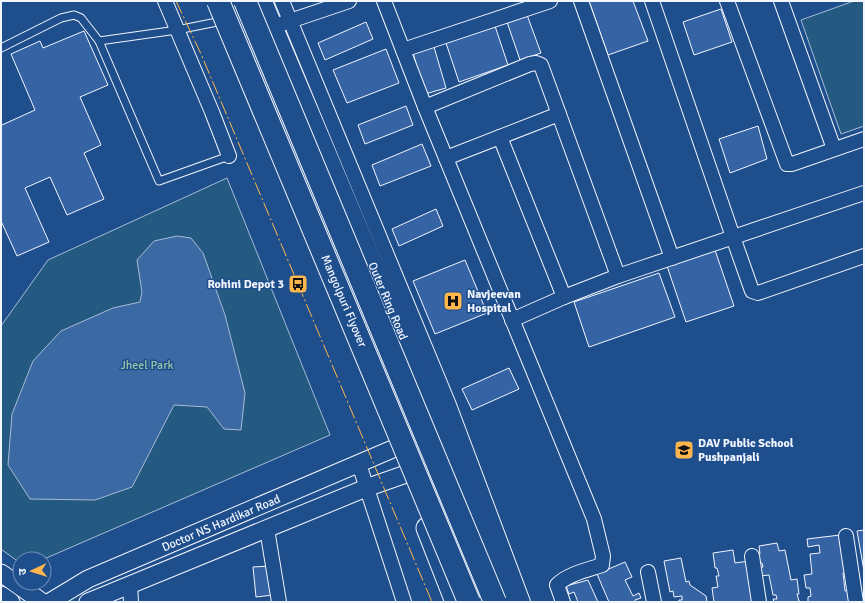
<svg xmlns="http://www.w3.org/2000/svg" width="865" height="603" font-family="Signika,'Noto Sans Devanagari',sans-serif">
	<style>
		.green { fill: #245a82; stroke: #a8bbd7 }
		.water { fill: #3b69a3; stroke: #a8bbd7 }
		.building { fill: #3563a3; stroke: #f2f6ff }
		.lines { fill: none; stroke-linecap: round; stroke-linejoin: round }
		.service-casing { stroke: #f2f6ff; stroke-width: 9 }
		.minor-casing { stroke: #f2f6ff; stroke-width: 16 }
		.tertiary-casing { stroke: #f2f6ff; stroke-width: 19 }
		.primary-casing { stroke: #f2f6ff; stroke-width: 23 }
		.service { stroke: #1f4e8c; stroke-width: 7 }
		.minor { stroke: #1f4e8c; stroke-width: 14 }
		.tertiary { stroke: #1f4e8c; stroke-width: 17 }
		.primary { stroke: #1f4e8c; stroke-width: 21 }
		.trunk-bridge-casing { stroke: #f2f6ff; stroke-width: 24; stroke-linecap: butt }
		.trunk-bridge { stroke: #1f4e8c; stroke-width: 22 }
		.power { stroke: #ffb74d; stroke-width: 1; stroke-dasharray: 14 3 2 3; stroke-linecap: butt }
		.labels { text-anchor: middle; stroke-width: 3; stroke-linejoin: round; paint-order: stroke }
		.poi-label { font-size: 12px; font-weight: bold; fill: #f2f6ff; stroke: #1f4e8c; text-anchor: start }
		.street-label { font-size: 12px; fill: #f2f6ff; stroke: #1f4e8c }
		.park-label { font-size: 12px; fill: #97c8a6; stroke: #1f4e8c }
	</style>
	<rect width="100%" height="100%" fill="#1f4e8c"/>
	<g class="green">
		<polygon points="854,1 864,1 864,126 841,134 801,20"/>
		<polygon points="227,178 330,435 44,559 20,559 20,563 1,549 1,326 48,260"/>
	</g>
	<polygon class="water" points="177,236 191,238 203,253 225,315 245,393 241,430 224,429 207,407 174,405 132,487 95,500 30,499 8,465 12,414 33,361 61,331 113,308 140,302 142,292 137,260 154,241"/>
	<g class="building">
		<polygon points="589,1 633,1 648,41 608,55"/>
		<polygon points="721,9 732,42 694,55 683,22"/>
		<polygon points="527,15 541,53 520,60 507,22"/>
		<polygon points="366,22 373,39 325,60 318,43"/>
		<polygon points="495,26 508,65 459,82 446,43"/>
		<polygon points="84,31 108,85 80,97 101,145 84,153 104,199 67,215 50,177 25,188 49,242 17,256 1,221 1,123 2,125 35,110 11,54 40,41 43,48"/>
		<polygon points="434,47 446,88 425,94 413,53"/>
		<polygon points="386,49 399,83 347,103 333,70"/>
		<polygon points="406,106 413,125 365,144 358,125"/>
		<polygon points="758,126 767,159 730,173 719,139"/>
		<polygon points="422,144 431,166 380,186 372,165"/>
		<polygon points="436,209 443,226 399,246 392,229"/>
		<polygon points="715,250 734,306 686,322 667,266"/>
		<polygon points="465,260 487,313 435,334 413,281"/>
		<polygon points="659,273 675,317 589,347 574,302"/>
		<polygon points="509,368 519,389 472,410 462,389"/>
		<polygon points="864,530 864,571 857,531"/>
		<polygon points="840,535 846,573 843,573 845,591 851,590 851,602 808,602 808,597 811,596 810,588 806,588 804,575 812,574 810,554 820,553 819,545 808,547 807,539"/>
		<polygon points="777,543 779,551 785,550 791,580 797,579 799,594 797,594 799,601 801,602 774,602 773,599 777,599 776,595 773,595 769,575 760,576 759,568 763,567 762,563 757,564 756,555 760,554 759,546"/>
		<polygon points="733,550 735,563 749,561 755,602 714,602 712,588 718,587 716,576 719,576 717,568 715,568 713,553"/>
		<polygon points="681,558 686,582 689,581 690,585 706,596 707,602 679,602 679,600 682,600 682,596 674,597 673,591 670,592 664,561"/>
		<polygon points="625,562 632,577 625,580 633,596 639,593 641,598 635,600 635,602 609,602 597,574"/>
		<polygon points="270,566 273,595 256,597 253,567"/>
		<polygon points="588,580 598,602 578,602 574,592 569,594 566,586"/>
	</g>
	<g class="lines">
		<g class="service-casing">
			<g id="service">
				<polyline points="99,41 159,181 229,156"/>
				<polyline points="1,48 61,18 74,15 81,18 99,41 177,30 217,22"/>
			</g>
		</g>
		<g class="minor-casing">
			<g id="minor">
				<polyline points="165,1 212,112 229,156"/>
				<polyline points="282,1 449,405 523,602"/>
				<path d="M384,1L425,107L594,519L603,556L602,565C587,570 568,574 557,585L563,602"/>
				<polyline points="581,1 672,258"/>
				<polyline points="652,1 733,237 752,291 758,293 864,256"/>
				<polyline points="727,1 787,164 792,164 864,139"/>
				<polyline points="781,1 834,149"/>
				<polyline points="281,24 349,1"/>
				<polyline points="403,50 550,1"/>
				<polyline points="425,107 530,64 536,63 541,65 618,276"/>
				<polyline points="500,137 564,297 618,276 864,193"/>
				<polyline points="446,158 559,114"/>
				<polyline points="512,320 564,297"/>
				<polyline points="359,464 404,602"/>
				<polyline points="267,529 279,602"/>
				<polyline points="846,536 856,602"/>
				<polyline points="752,556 759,602"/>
				<polyline points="648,572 654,602"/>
				<polyline points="130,585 131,602"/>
			</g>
		</g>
		<g class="tertiary-casing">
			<g id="tertiary">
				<polyline points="1,573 42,602"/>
				<polyline points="1,595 11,602"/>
				<polyline points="50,602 88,579 395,448"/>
				<polyline points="88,602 366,488 406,474"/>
			</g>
		</g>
		<g class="primary-casing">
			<g id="primary">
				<polyline points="261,1 441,427 512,602"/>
				<polyline points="427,528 456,602"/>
			</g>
		</g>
		<use href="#service" class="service"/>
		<use href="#minor" class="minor"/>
		<use href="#tertiary" class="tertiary"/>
		<use href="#primary" class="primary"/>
		<g class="trunk-bridge-casing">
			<g id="trunk-bridge">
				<polyline points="218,1 469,602"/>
				<polyline points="245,1 495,602"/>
			</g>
		</g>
		<use href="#trunk-bridge" class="trunk-bridge"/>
		<polyline class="power" points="176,1 201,54 432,602"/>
	</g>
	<defs>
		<g id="bus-square" transform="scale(1)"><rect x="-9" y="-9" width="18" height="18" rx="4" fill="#ffb74d" stroke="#1f4e8c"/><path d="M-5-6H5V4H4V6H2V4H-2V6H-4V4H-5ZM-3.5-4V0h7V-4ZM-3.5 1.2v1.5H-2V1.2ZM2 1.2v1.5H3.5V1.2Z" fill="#111"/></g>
		<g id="hospital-square" transform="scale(1)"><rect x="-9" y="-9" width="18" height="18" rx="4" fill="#ffb74d" stroke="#1f4e8c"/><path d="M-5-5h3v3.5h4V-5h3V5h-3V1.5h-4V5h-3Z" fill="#111"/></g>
		<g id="school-square" transform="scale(1)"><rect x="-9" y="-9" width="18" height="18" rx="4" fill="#ffb74d" stroke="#1f4e8c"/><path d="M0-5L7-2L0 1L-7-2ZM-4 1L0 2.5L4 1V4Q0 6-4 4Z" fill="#111"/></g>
	</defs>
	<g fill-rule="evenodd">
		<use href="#bus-square" x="298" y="284"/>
		<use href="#hospital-square" x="453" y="301"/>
		<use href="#school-square" x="684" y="450"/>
	</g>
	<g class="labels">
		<g class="poi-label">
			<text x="284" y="288" text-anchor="end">Rohini Depot 3</text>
			<text x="467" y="298">Navjeevan<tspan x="467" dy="14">Hospital</tspan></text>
			<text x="698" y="447">DAV Public School<tspan x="698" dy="14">Pushpanjali</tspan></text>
		</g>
		<g class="street-label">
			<text transform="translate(344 301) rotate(67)" y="4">Mangolpuri Flyover</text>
			<text transform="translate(388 301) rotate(67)" y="4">Outer Ring Road</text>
			<text transform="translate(221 523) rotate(-23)" y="4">Doctor NS Hardikar Road</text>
		</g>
		<g class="park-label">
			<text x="147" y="369">Jheel Park</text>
		</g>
	</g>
	<rect width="865" height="603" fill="none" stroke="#f2f6ff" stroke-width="4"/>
	<g transform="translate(32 571) rotate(266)"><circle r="19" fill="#1f4e8c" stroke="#7391ba"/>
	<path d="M0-3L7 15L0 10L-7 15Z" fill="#ffb74d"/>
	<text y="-6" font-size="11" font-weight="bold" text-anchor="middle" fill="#f2f6ff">उ</text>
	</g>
</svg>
